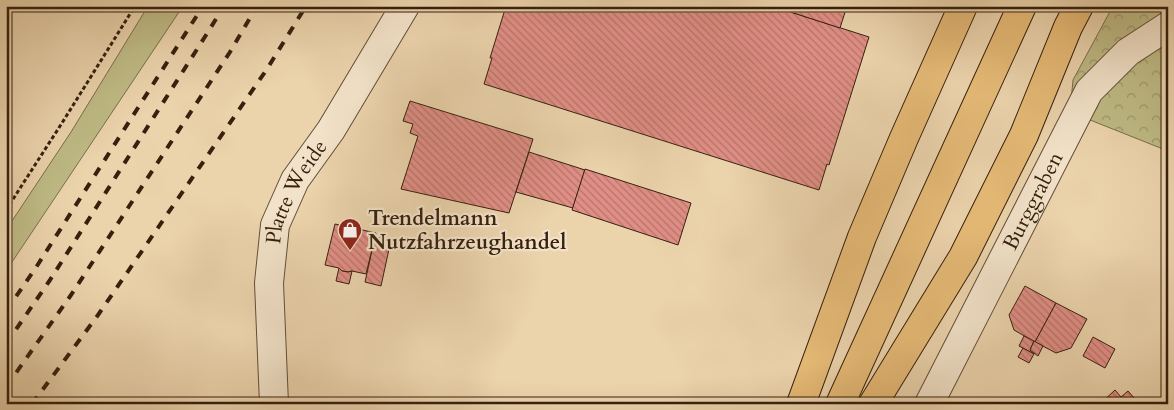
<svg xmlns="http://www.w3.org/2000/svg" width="1174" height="410" font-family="Cardo,serif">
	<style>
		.green { fill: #beba85; stroke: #7a6d4a }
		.forest { fill: url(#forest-crowns); stroke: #7a6d4a }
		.building { fill: url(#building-back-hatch); stroke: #36200e }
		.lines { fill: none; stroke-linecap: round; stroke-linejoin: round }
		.minor-casing { stroke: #634d36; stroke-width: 30 }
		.primary-casing { stroke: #36200e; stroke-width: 30 }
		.path { stroke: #36200e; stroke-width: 3; stroke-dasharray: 4 2.5; stroke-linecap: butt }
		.minor { stroke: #f2e2c9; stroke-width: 28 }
		.primary { stroke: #e6ba76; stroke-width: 28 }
		.rail { stroke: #36200e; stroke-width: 4; stroke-dasharray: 9 9; stroke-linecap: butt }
		.labels { text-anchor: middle; stroke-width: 4.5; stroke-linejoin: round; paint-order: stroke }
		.street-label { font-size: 21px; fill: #36200e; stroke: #f2e2c9 }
		.poi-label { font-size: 21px; font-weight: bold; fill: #36200e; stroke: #f2e2c9; text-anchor: start }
	</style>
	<defs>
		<pattern id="forest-crowns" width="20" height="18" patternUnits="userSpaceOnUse" patternTransform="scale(1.25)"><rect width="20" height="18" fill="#beba85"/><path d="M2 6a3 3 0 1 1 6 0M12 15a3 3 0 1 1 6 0" fill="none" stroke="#9b976b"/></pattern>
		<pattern id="building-back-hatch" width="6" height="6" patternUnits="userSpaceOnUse" patternTransform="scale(1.25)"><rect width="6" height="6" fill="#e18f86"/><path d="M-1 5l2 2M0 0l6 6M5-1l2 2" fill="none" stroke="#b7746c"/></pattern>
	</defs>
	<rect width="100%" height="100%" fill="#ebd3ac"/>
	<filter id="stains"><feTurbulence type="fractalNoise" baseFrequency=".004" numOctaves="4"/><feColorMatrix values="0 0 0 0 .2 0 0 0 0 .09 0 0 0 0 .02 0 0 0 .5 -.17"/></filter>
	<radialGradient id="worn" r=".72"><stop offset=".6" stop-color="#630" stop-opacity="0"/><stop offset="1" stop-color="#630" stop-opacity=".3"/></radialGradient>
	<polygon class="green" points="148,6 183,6 6,271 6,230 71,132"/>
	<polygon class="forest" points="1113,6 1168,6 1168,151 1070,112 1073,80"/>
	<g class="building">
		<polygon points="506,6 772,6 869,37 829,165 827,164 819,190 484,84 492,58 490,58"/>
		<polygon points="772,6 847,6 840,28"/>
		<polygon points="410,101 533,139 509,213 401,189 418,136 410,133 413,124 403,121"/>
		<polygon points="529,152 585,170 573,208 516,192"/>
		<polygon points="585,169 691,203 678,245 572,210"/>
		<polygon points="335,224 376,233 366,274 352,271 348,272 342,271 339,268 325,265"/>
		<polygon points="375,237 391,240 381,286 365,282"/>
		<polygon points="339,268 342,271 348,272 352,271 349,284 336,281"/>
		<polygon points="1025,286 1056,303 1035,342 1014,330 1009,315"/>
		<polygon points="1056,303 1087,319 1071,348 1056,353 1035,342"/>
		<polygon points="1024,336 1034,341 1030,350 1034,353 1034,354 1019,346"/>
		<polygon points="1093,337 1115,349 1105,368 1083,356"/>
		<polygon points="1034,341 1043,346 1038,356 1030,350"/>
		<polygon points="1023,348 1034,354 1029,363 1018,357"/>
		<polygon points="1115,390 1121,397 1128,391 1135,399 1130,404 1100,404"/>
	</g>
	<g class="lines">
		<g class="minor-casing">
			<g id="minor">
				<path id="s1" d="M274,404L269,283L275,225L295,180L331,130L405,6"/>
				<path id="s2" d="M929,404L1089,91L1128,52L1168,26"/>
			</g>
		</g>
		<g class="primary-casing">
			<g id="primary">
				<polyline points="801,404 862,237 904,138 963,6"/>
				<polyline points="840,404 1022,6"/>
				<polyline points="873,404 963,257 1024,135 1068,27 1079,6"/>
			</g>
		</g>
		<polyline class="path" points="6,210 62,123 135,6"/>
		<use href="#minor" class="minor"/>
		<use href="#primary" class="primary"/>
		<g class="rail">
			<polyline points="6,311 35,269 203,6"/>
			<polyline points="6,344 50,280 208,32 224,6"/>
			<polyline points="6,387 71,295 230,52 257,6"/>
			<polyline points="32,404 98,315 267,69 306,6"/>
		</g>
	</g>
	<defs>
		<g id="shop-pin" transform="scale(1.25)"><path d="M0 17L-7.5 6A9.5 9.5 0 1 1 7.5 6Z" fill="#8f2418" stroke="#f2e2c9"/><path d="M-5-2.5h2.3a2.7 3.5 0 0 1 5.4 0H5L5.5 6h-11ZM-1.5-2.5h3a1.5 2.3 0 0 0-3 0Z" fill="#fff"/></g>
	</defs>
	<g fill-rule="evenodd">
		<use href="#shop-pin" x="350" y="230"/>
	</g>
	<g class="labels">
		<g class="street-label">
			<text dy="7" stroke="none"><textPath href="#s1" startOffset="218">Platte Weide</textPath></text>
			<text dy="7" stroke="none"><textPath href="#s2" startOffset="228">Burggraben</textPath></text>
		</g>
		<g class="poi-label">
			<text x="368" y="225">Trendelmann<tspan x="368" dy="24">Nutzfahrzeughandel</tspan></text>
		</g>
	</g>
	<rect width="1174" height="410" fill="none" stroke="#ebd3ac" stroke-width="25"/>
	<rect x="8" y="8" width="1159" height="395" fill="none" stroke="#36200e" stroke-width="2.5"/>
	<rect x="12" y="12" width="1149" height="385" fill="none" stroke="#36200e"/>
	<rect width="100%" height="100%" filter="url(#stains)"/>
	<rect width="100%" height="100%" fill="url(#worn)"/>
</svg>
